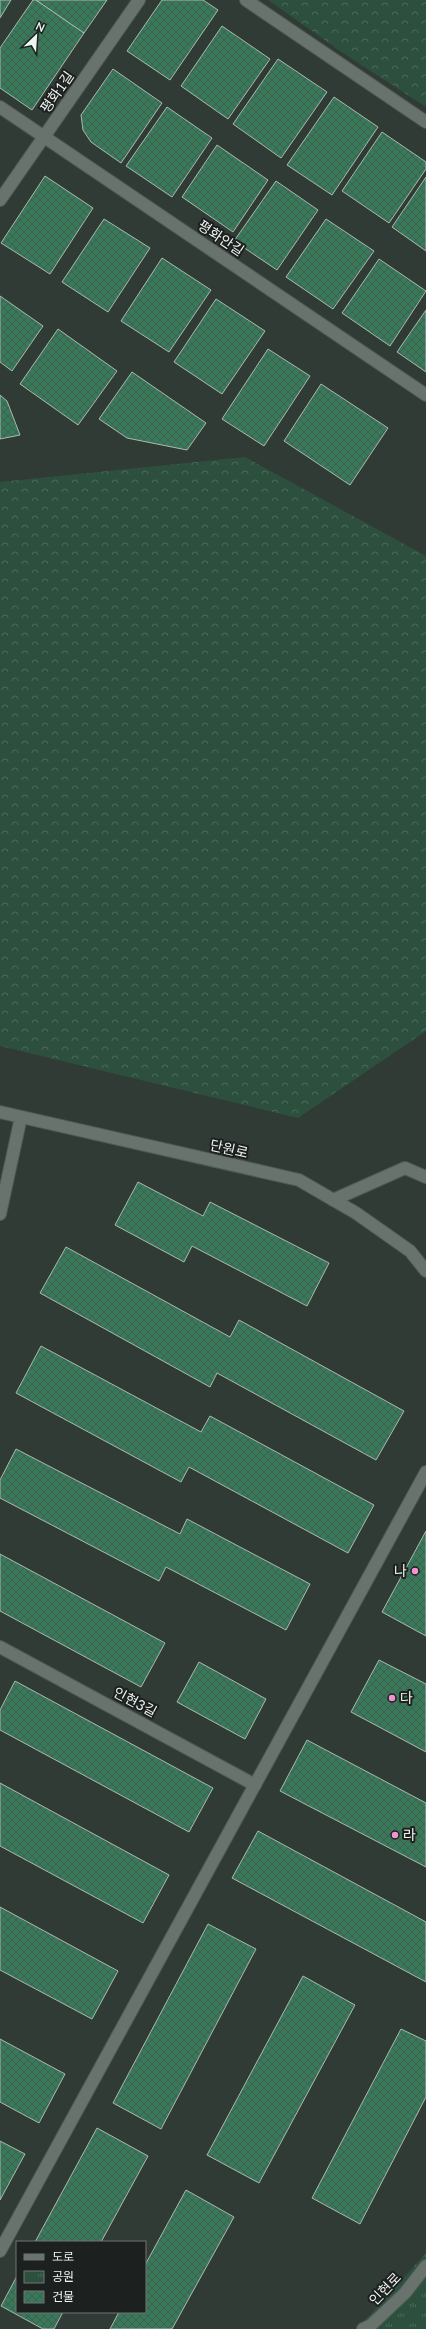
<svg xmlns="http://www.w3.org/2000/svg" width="426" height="2329" font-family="Lato,'Noto Sans KR',sans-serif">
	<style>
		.forest { fill: url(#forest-crowns) }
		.park { fill: url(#park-tufts) }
		.building { fill: url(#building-cross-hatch); stroke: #acb9b1 }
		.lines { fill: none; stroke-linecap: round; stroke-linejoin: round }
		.lane-casing { stroke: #505953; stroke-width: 14 }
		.street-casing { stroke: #505953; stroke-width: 14 }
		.secondary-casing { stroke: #505953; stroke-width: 14 }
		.lane { stroke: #67736c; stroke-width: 12 }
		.street { stroke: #67736c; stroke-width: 12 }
		.secondary { stroke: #67736c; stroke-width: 12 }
		.poi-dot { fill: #f491d3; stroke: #1c201e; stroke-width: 1.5 }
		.labels { text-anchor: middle; stroke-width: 4; stroke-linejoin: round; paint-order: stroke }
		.street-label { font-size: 14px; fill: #eef4f1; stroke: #1c201e }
		.poi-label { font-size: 14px; fill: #eef4f1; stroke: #1c201e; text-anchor: start }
	</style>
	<defs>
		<pattern id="forest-crowns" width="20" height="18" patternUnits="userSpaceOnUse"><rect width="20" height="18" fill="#2d503e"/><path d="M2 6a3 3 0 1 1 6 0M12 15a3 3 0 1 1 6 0" fill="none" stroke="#4c6a5a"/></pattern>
		<pattern id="park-tufts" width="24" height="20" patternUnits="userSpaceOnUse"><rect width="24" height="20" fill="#2d503e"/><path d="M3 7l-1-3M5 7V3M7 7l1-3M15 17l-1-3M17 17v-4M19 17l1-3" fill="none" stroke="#4c6a5a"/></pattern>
		<pattern id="building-cross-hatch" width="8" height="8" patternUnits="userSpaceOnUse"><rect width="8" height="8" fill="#38795a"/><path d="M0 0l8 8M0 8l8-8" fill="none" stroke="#405f50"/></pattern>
	</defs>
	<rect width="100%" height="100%" fill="#303b35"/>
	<g class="forest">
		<polygon points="268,0 426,0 426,107 349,57"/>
		<polygon points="245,457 426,556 426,1031 298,1118 0,1046 0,482"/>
	</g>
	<polygon class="park" points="426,2253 426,2329 357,2329"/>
	<g class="building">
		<polygon points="0,0 11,0 0,18"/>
		<polygon points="33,0 36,0 84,33 32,110 0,88 0,48"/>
		<polygon points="36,0 107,0 84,33"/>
		<polygon points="162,0 203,0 218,10 170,80 127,51"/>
		<polygon points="222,26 270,59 228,119 181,86"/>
		<polygon points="278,59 327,92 281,158 233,124"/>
		<polygon points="113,69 162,103 121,163 91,142 83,130 81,115"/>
		<polygon points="334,97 378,127 332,195 287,165"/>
		<polygon points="167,107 212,138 172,197 126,166"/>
		<polygon points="382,132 426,162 426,169 389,223 342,191"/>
		<polygon points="217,145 268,180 233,232 182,197"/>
		<polygon points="45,176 93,208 50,274 1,243"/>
		<polygon points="426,177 426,251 392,227"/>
		<polygon points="276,181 318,210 277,270 234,241"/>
		<polygon points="104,219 150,248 108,312 62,282"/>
		<polygon points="326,219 374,251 333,309 286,277"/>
		<polygon points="162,258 211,290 169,352 121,321"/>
		<polygon points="379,259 426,291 390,346 342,313"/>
		<polygon points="0,296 43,326 12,371 0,362"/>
		<polygon points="216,299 265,331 222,394 174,362"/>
		<polygon points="426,310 426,372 397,352"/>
		<polygon points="58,329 117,371 78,425 20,384"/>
		<polygon points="268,349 310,376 264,446 222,419"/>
		<polygon points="132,372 206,423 187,450 127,438 99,419"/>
		<polygon points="321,384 388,428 350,485 284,441"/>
		<polygon points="0,395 7,401 20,435 0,439"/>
		<polygon points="138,1182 203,1216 210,1202 329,1263 307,1306 192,1246 184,1262 115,1225"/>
		<polygon points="66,1247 230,1337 239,1320 404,1411 376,1460 217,1373 210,1387 40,1293"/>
		<polygon points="41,1346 201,1432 210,1416 374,1505 348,1553 189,1467 181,1482 16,1393"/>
		<polygon points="16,1449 180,1534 187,1519 310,1584 286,1630 166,1567 159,1581 0,1498 0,1480"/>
		<polygon points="426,1531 426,1636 382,1612"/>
		<polygon points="0,1554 165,1643 141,1687 0,1611"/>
		<polygon points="379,1660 426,1684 426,1752 351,1712"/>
		<polygon points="199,1662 266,1699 245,1739 177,1702"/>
		<polygon points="15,1681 213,1788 189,1832 0,1730 0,1710"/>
		<polygon points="307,1740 426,1803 426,1867 280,1791"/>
		<polygon points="0,1783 169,1875 143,1923 0,1846"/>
		<polygon points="258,1831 426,1922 426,1982 232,1878"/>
		<polygon points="0,1907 118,1971 92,2019 0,1970"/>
		<polygon points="208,1924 256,1949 161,2129 113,2103"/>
		<polygon points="303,1976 355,2005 259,2183 207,2155"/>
		<polygon points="401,2029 426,2041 426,2097 360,2224 312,2198"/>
		<polygon points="0,2039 65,2074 39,2123 0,2102"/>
		<polygon points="97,2128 148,2156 101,2242 35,2242"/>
		<polygon points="0,2141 25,2154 0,2200"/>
		<polygon points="186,2190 234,2217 172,2329 110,2329 119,2312 145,2312 145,2265"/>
		<polygon points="17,2276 17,2312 63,2312 54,2329 43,2329 1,2306"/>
	</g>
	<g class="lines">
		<g class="lane-casing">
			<polyline id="lane" points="333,1200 405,1168 426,1177"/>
		</g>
		<g class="street-casing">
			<g id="street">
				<polyline points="246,0 426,122"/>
				<polyline points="0,107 426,395"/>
				<polyline points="0,200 139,0"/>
				<polyline points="0,1214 21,1117"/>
				<polyline points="0,1647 255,1785"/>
				<polyline points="0,2251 426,1472"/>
				<polyline points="363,2329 370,2326 405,2293 426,2266"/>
			</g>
		</g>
		<g class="secondary-casing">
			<polyline id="secondary" points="0,1112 299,1180 356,1213 410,1251 426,1271"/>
		</g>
		<use href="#lane" class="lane"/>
		<use href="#street" class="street"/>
		<use href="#secondary" class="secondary"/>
	</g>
	<g class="poi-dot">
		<circle cx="415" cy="1571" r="4"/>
		<circle cx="392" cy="1698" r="4"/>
		<circle cx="395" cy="1835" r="4"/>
	</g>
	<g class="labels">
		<g class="street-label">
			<text transform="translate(57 92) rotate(-55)" y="5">평화1길</text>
			<text transform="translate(221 238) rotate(34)" y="5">평화안길</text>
			<text transform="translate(229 1149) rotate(13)" y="5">단원로</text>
			<text transform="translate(135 1702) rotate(28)" y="5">인현3길</text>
			<text transform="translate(385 2289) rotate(-46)" y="5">인현로</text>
		</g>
		<g class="poi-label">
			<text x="407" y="1576" text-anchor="end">나</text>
			<text x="400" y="1703">다</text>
			<text x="403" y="1840">라</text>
		</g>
	</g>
	<rect x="16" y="2241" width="130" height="72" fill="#1c201e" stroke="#707572"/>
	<rect x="24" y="2254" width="20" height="6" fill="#67736c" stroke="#707572"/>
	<text x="52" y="2261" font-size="12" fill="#eef4f1">도로</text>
	<rect x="24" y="2271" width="20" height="12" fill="url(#park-tufts)" stroke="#707572"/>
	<text x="52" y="2281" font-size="12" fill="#eef4f1">공원</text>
	<rect x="24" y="2291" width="20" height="12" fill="url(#building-cross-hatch)" stroke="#707572"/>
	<text x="52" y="2301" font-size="12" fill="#eef4f1">건물</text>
	<g transform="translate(36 36) rotate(25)" stroke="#1c201e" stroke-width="3" paint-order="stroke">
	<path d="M0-3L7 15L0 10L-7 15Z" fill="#eef4f1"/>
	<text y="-6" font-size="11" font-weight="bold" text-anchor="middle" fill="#eef4f1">N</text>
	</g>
</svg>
